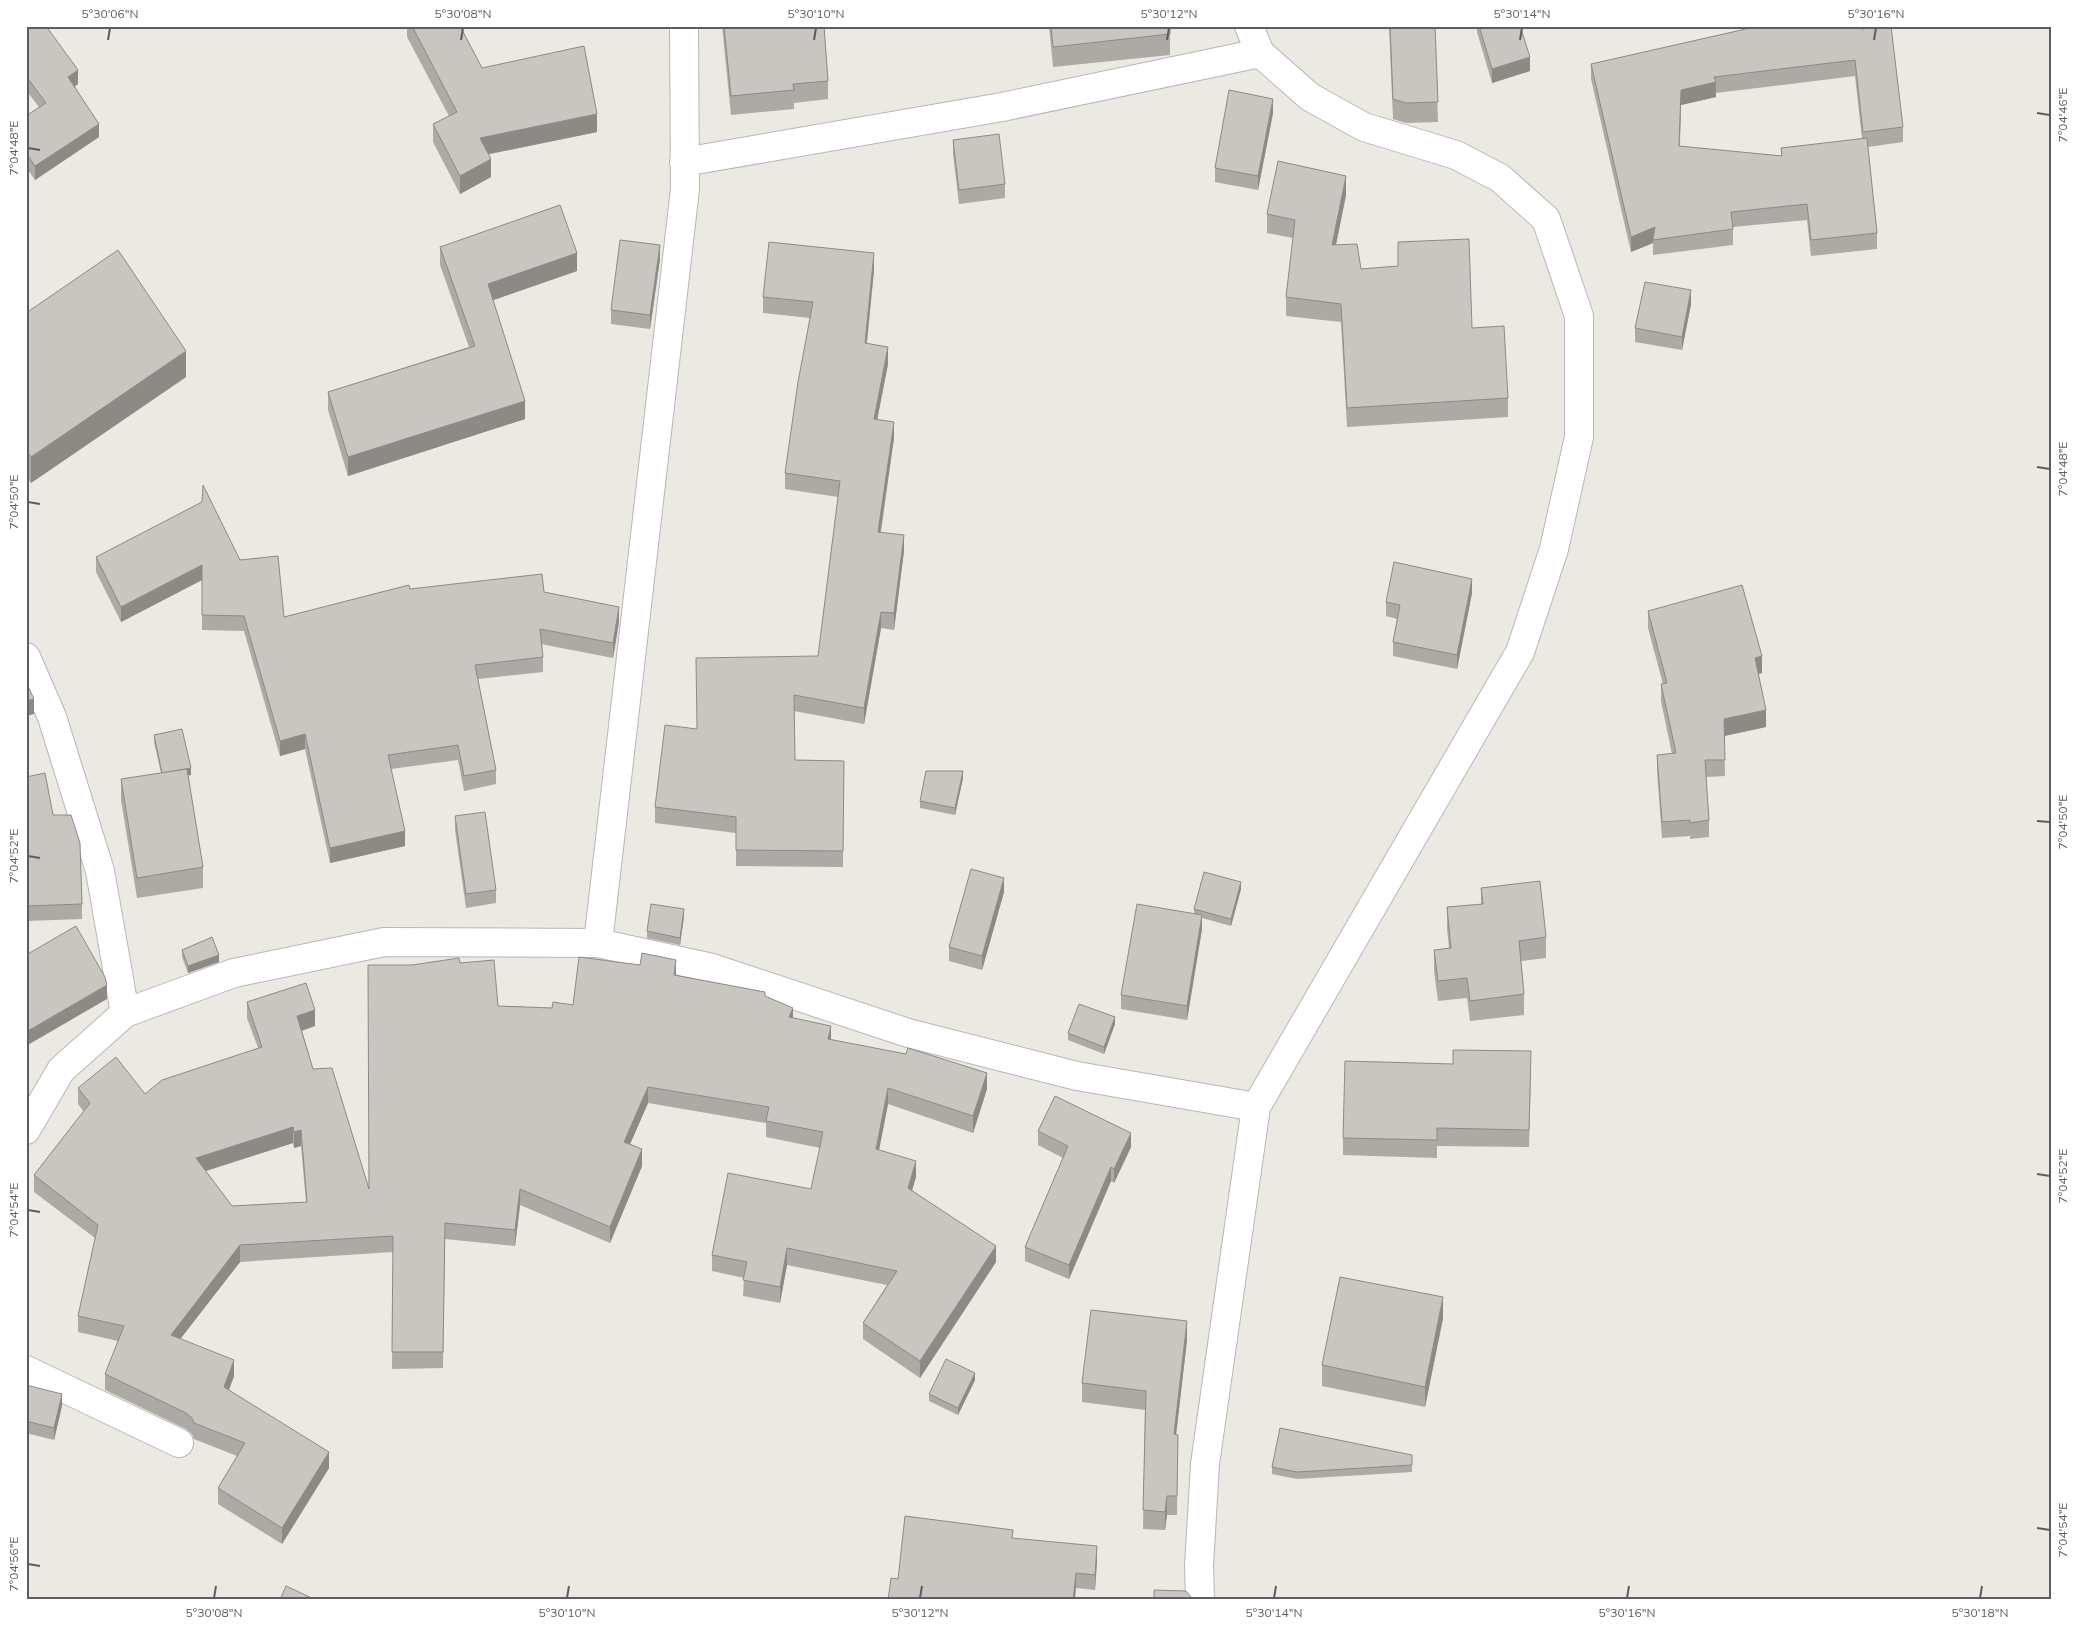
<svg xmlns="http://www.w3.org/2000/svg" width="2077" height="1626" font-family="Mulish,sans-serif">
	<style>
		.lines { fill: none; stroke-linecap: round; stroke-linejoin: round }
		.minor-casing { stroke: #b4b7bb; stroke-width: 30 }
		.minor { stroke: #fff; stroke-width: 28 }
		.wall { fill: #ada9a5; fill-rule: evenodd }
		.shaded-wall { fill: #8d8a86 }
		.building { fill: #c9c5c0; stroke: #8d8a86; fill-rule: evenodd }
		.ticks { fill: none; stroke: #5a5d61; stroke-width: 2 }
		.neatline { fill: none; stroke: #5a5d61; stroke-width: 2 }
		.ticks-label { font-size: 12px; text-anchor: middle; fill: #5a5d61 }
	</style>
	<rect width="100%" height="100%" fill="#ebe9e1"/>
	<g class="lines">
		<g class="minor-casing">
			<g id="minor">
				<polyline points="684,162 1002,107 1260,53"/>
				<polyline points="26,657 52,717 100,871 125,1013"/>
				<polyline points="598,943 685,189 684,26"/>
				<polyline points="26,1130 61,1070 125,1013 234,973 384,942 598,943 712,968 908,1033 1077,1076 1256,1107"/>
				<polyline points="26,1370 179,1443"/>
				<polyline points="1200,1600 1199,1566 1205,1464 1256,1107 1520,652 1554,549 1579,437 1579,316 1546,219 1500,178 1456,155 1364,127 1310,97 1260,53 1249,26"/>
			</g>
		</g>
		<use href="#minor" class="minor"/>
	</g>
	<g class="wall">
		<polygon points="26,26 78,84 75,86 99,137 35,180 26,167 26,116 39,107 26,90"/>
		<polygon points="407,26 460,26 482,68 597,132 489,154 491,177 460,194 433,142 433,124 449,116 407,37"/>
		<polygon points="722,26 824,26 828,81 828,99 794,103 794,109 731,115"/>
		<polygon points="1049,26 1170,26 1170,55 1053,67"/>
		<polygon points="1389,26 1435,26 1438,122 1406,123 1393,119"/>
		<polygon points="1477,26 1520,26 1530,71 1492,83 1477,32"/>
		<path d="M1862,29L1903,127V142L1868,147L1877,233V249L1811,256L1807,220L1733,227V245L1653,255V243L1631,252L1591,79V64ZM1855,76L1862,139L1781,148V156L1680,146L1681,105L1716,97V93Z"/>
		<polygon points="1273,113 1258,190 1215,182 1215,168"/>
		<polygon points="953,140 1005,184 1005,198 959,204 953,154"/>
		<polygon points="1346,195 1336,245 1361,269 1398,266 1398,242 1472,328 1508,398 1508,417 1347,427 1341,322 1286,316 1286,297 1293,238 1267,233 1267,214"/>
		<polygon points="440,247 577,271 493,300 525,419 348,476 328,410 328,392 469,347 440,265"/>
		<polygon points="660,259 650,329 611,324 611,310"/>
		<polygon points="874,270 867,343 888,364 877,420 894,438 881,532 904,551 894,630 881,628 864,724 794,711 795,760 844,761 843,867 736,866 736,833 655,823 655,807 697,729 818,656 838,497 785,489 785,473 810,318 763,313 763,297"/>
		<polygon points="1691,304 1682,350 1635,342 1635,328"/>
		<polygon points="26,313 186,377 31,483 26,476"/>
		<polygon points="96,557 240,560 284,617 410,589 544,592 619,622 613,658 541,644 543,657 543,672 478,679 496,770 496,784 464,791 458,760 391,769 405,846 330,863 305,749 280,756 244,631 202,630 202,580 121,622 96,572"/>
		<polygon points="1472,593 1457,669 1393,656 1393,642 1397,619 1386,616 1386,602"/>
		<polygon points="1648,611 1762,673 1758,674 1766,727 1724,736 1725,776 1706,777 1709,820 1709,837 1690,839 1690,836 1662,838 1657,771 1657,755 1672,754 1661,701 1661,684 1663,684 1648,628"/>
		<polygon points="154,735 191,775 188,775 203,867 203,888 137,898 121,800 121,779 161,773 154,742"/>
		<polygon points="26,777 53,815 82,904 82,919 26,921"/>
		<polygon points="963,778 955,815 920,808 920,801"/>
		<polygon points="455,816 496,890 496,903 466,908 455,830"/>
		<polygon points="1481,888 1546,937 1546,958 1521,961 1524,994 1524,1015 1470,1021 1467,998 1438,1001 1434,971 1434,950 1449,949 1447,928 1447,907 1481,904"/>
		<polygon points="1241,889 1231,926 1202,918 1202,929 1187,1020 1121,1009 1121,995 1194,914 1194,909"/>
		<polygon points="1004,892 982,970 949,961 949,947"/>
		<polygon points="684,916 680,945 647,938 647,931"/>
		<polygon points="182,950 219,962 188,973 182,957"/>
		<path d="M460,963L498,1006L552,1008L573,1005L676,975L765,996L793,1018L831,1039L987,1089L973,1133L888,1104L879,1150L916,1177L912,1190L996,1262L920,1378L863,1339V1323L887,1285L787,1265L780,1303L743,1296L744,1278L712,1271V1255L811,1189L820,1148L766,1137V1123L648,1103L630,1144L642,1166L610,1243L520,1205L515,1246L445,1239L443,1368L392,1369L393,1252L240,1262L180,1339L234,1376L229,1390L329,1468L282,1544L218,1504V1488L237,1456L194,1439L192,1434L186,1429L105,1390V1374L118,1341L78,1332V1316L95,1238L34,1192V1175L84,1112L78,1104V1088L145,1094L258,1048L247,1018V1002L315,1026L302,1031L313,1069L369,1189L412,965ZM293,1143L294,1148L301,1146L306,1202L232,1206L206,1171Z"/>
		<polygon points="1115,1024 1104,1054 1068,1040 1068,1033"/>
		<polygon points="1453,1064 1531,1069 1529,1147 1437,1146 1437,1158 1343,1155 1343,1138"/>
		<polygon points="1038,1131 1131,1147 1114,1183 1111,1181 1069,1279 1025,1261 1025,1247 1063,1158 1038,1145"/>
		<polygon points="1443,1318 1425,1407 1322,1386 1322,1365"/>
		<polygon points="1187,1340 1176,1434 1178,1435 1177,1515 1167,1515 1165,1530 1143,1529 1145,1410 1082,1402 1082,1383"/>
		<polygon points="975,1380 958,1415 929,1401 929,1394"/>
		<polygon points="26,1385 62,1406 54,1440 26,1433"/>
		<polygon points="1412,1462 1412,1472 1297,1479 1272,1474 1272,1467"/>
		<polygon points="1013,1538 1097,1561 1095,1590 1076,1588 898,1579"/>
	</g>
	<g class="shaded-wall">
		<polygon points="1530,57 1530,71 1492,83 1492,69"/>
		<polygon points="78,70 78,84 68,91 68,77"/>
		<polygon points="1716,82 1716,97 1681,105 1679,162 1681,90"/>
		<polygon points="1273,99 1273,113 1258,190 1258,176"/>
		<polygon points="597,114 597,132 480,156 480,138"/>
		<polygon points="99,124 99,137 35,180 35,166"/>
		<polygon points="491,159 491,177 460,194 460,176"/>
		<polygon points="1346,176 1346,195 1332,264 1332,245"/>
		<polygon points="1655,227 1653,243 1631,252 1631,237"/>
		<polygon points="660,245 660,259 650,329 650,315"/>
		<polygon points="577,253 577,271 488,302 488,284"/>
		<polygon points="874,253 874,270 865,359 865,343"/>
		<polygon points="1691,290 1691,304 1682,350 1682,337"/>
		<polygon points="888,347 888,364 874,436 874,419"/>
		<polygon points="186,351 186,377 31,483 31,457"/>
		<polygon points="525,401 525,419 348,476 348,457"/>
		<polygon points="894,422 894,438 878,548 878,532"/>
		<polygon points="904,535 904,551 894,630 894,613"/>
		<polygon points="202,565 202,580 121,622 121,607"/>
		<polygon points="1472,579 1472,593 1457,669 1457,655"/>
		<polygon points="619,607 619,622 613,658 613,643"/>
		<polygon points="881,612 881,628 864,724 864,708"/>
		<polygon points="1762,656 1762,673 1755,674 1755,658"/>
		<polygon points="34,699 34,714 26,716 26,701"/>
		<polygon points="1766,710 1766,727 1724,736 1724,719"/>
		<polygon points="305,734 305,749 280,756 280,741"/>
		<polygon points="191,768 191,775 162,781 162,774"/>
		<polygon points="963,771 963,778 955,815 955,808"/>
		<polygon points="405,831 405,846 330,863 330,848"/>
		<polygon points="1004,878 1004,892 982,970 982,956"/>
		<polygon points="1241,882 1241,889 1231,926 1231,919"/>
		<polygon points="684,909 684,916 680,945 680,938"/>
		<polygon points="1202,915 1202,929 1187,1020 1187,1006"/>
		<polygon points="219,955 219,962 188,973 188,966"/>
		<polygon points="676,960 676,976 674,975"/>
		<polygon points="107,985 107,999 26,1046 26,1032"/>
		<polygon points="793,1008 793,1024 789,1017"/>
		<polygon points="315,1010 315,1026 297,1032 297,1016"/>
		<polygon points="1115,1017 1115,1024 1104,1054 1104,1047"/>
		<polygon points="831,1026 831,1042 828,1039"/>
		<polygon points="987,1073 987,1089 973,1133 973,1116"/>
		<polygon points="648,1087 648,1103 624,1158 624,1142"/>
		<polygon points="888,1088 888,1104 876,1165 876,1149"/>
		<polygon points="293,1127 293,1143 196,1174 196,1158"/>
		<polygon points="301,1130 301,1146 294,1148 294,1132"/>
		<polygon points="1131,1133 1131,1147 1114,1183 1114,1169"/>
		<polygon points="642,1149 642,1166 610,1243 610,1227"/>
		<polygon points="916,1161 916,1177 908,1204 908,1188"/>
		<polygon points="1111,1167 1111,1181 1069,1279 1069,1265"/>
		<polygon points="520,1189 520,1205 515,1246 515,1230"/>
		<polygon points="240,1245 240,1262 171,1351 171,1335"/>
		<polygon points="996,1246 996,1262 920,1378 920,1361"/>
		<polygon points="787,1248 787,1265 780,1303 780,1287"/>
		<polygon points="1443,1297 1443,1318 1425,1407 1425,1387"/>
		<polygon points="1187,1321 1187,1340 1174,1453 1174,1434"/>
		<polygon points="234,1360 234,1376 224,1403 224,1387"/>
		<polygon points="975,1373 975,1380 958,1415 958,1408"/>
		<polygon points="62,1394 62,1406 54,1440 54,1428"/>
		<polygon points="329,1452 329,1468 282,1544 282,1528"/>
		<polygon points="1167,1496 1167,1515 1165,1530 1165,1512"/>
		<polygon points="1097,1546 1097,1561 1095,1590 1095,1575"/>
		<polygon points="1076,1573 1076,1588 1075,1600 1073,1600"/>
	</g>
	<g class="building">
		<polygon points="26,26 46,26 78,70 68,77 99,124 35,166 26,153 26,116 46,103 26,76"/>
		<polygon points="412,26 460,26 482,68 584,46 597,114 480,138 491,159 460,176 433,124 457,112"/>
		<polygon points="724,26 824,26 828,81 793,84 794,90 731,96"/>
		<polygon points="1051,26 1170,26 1170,34 1053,47"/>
		<polygon points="1390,26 1435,26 1438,102 1406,103 1393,99"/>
		<polygon points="1479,26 1520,26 1530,57 1492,69"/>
		<polygon points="1759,26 1862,26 1862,29 1884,26 1891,26 1903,127 1863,132 1855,60 1714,77 1716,82 1681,90 1679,146 1782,156 1781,148 1867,138 1877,233 1811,240 1807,204 1731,212 1733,229 1653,240 1655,227 1631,237 1591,64"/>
		<polygon points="1229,90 1273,99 1258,176 1215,168"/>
		<polygon points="999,134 1005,184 959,190 953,140"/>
		<polygon points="1278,161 1346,176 1332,245 1357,244 1361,269 1398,266 1398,242 1469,239 1472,328 1504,326 1508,398 1347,408 1341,304 1286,297 1295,220 1267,214"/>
		<polygon points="560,205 577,253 488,284 525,401 348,457 328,392 475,346 440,247"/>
		<polygon points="620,240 660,245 650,315 611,310"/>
		<polygon points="769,242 874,253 865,343 888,347 874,419 894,422 878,532 904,535 894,613 881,612 864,708 794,695 795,760 844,761 843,851 736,850 736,817 655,807 665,725 697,729 696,658 818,656 840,481 785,473 798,382 813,302 763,297"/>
		<polygon points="118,250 186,351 31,457 26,450 26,313"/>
		<polygon points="1645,282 1691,290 1682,337 1635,328"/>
		<polygon points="203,485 240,560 278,556 284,617 409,585 410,589 542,574 544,592 619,607 613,643 540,629 543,657 475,665 496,770 464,776 458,745 388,755 405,831 330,848 305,734 280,741 244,616 202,615 202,565 121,607 96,557 202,502"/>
		<polygon points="1394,562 1472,579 1457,655 1393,642 1400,605 1386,602"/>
		<polygon points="1742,585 1762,656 1755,658 1766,710 1724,719 1725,760 1705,760 1709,820 1690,823 1690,820 1662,822 1657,755 1676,753 1661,684 1667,683 1648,611"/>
		<polygon points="26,682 34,699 26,701"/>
		<polygon points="182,729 191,768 162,773 154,735"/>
		<polygon points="187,769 203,867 137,878 121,779"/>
		<polygon points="926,771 963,771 955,808 920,801"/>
		<polygon points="45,773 53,815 71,815 80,843 82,904 26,906 26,777"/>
		<polygon points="485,812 496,890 466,894 455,816"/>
		<polygon points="971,869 1004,878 982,956 949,947"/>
		<polygon points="1204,872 1241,882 1231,919 1194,909"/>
		<polygon points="1540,881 1546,937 1519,941 1524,994 1470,1001 1467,978 1438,981 1434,950 1451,948 1447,907 1483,904 1481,888"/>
		<polygon points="651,904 684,909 680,938 647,931"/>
		<polygon points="1137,904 1202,915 1187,1006 1121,995"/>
		<polygon points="76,926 105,977 107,985 26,1032 26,955"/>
		<polygon points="212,937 219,955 188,966 182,950"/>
		<path d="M642,953L676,960L674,975L765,992V996L793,1008L789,1017L831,1026L828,1039L906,1054L908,1048L987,1073L973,1116L888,1088L876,1149L916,1161L908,1188L996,1246L920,1361L863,1323L897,1271L787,1248L780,1287L743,1280L747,1262L712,1255L728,1173L811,1189L823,1132L766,1121L769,1107L648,1087L624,1142L642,1149L610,1227L520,1189L515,1230L445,1223L443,1352H392L393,1236L240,1245L171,1335L234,1360L224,1387L329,1452L282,1528L218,1488L245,1443L194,1423L192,1418L186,1413L105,1374L124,1326L78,1316L98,1225L34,1175L90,1103L78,1088L116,1057L145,1094L162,1080L262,1047L247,1002L306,983L315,1010L297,1016L313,1069L332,1068L369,1189L368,965H412L459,958L460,963L494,960L498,1006L552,1008L553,1002L573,1005L579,957L640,965ZM293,1127L294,1132L301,1130L307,1202L232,1206L196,1158Z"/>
		<polygon points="1079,1004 1115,1017 1104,1047 1068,1033"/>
		<polygon points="1453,1050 1531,1051 1529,1130 1437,1128 1437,1140 1343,1138 1345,1061 1453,1064"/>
		<polygon points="1055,1096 1131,1133 1114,1169 1111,1167 1069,1265 1025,1247 1068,1146 1038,1131"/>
		<polygon points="1340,1277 1443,1297 1425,1387 1322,1365"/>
		<polygon points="1091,1310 1187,1321 1174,1434 1178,1435 1177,1496 1167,1496 1165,1512 1143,1510 1146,1391 1082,1383"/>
		<polygon points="946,1359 975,1373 958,1408 929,1394"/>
		<polygon points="26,1385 62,1394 54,1428 26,1421"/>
		<polygon points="1280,1428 1412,1455 1412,1465 1297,1472 1272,1467"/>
		<polygon points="905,1516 1013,1530 1012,1538 1097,1546 1095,1575 1076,1573 1073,1600 888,1600 891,1578 898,1579"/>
		<polygon points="286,1586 316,1600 280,1600"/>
		<polygon points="1154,1590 1186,1591 1192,1598 1197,1600 1154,1600"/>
	</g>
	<path class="ticks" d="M108,40L110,28M461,40L463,28M814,40L816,28M1167,40L1169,28M1520,40L1522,28M1874,40L1876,28M2037,113L2050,115M28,148L40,150M2037,467L2050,469M28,502L40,504M2037,821L2050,822M28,856L40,858M2037,1174L2050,1176M28,1210L40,1212M2037,1528L2050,1530M28,1564L40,1566M214,1598L216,1586M567,1598L569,1586M920,1598L922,1586M1274,1598L1276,1586M1627,1598L1629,1586M1980,1598L1982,1586"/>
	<rect width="2077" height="1626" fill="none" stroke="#ffffff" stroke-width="55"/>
	<rect x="28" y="28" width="2022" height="1570" class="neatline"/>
	<g class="ticks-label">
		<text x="110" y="18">5°30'06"N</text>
		<text x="463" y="18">5°30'08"N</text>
		<text x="816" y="18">5°30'10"N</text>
		<text x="1169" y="18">5°30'12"N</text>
		<text x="1522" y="18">5°30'14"N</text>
		<text x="1876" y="18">5°30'16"N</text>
		<text transform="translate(2063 115) rotate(-90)" y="4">7°04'46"E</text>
		<text transform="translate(14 148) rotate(-90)" y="4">7°04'48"E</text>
		<text transform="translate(2063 469) rotate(-90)" y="4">7°04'48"E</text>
		<text transform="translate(14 502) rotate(-90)" y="4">7°04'50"E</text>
		<text transform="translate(2063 822) rotate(-90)" y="4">7°04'50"E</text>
		<text transform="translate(14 856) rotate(-90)" y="4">7°04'52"E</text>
		<text transform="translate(2063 1176) rotate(-90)" y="4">7°04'52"E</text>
		<text transform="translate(14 1210) rotate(-90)" y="4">7°04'54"E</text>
		<text transform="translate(2063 1530) rotate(-90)" y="4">7°04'54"E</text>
		<text transform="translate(14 1564) rotate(-90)" y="4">7°04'56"E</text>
		<text x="214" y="1617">5°30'08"N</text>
		<text x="567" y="1617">5°30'10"N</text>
		<text x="920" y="1617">5°30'12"N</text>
		<text x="1274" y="1617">5°30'14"N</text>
		<text x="1627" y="1617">5°30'16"N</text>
		<text x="1980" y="1617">5°30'18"N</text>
	</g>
</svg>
